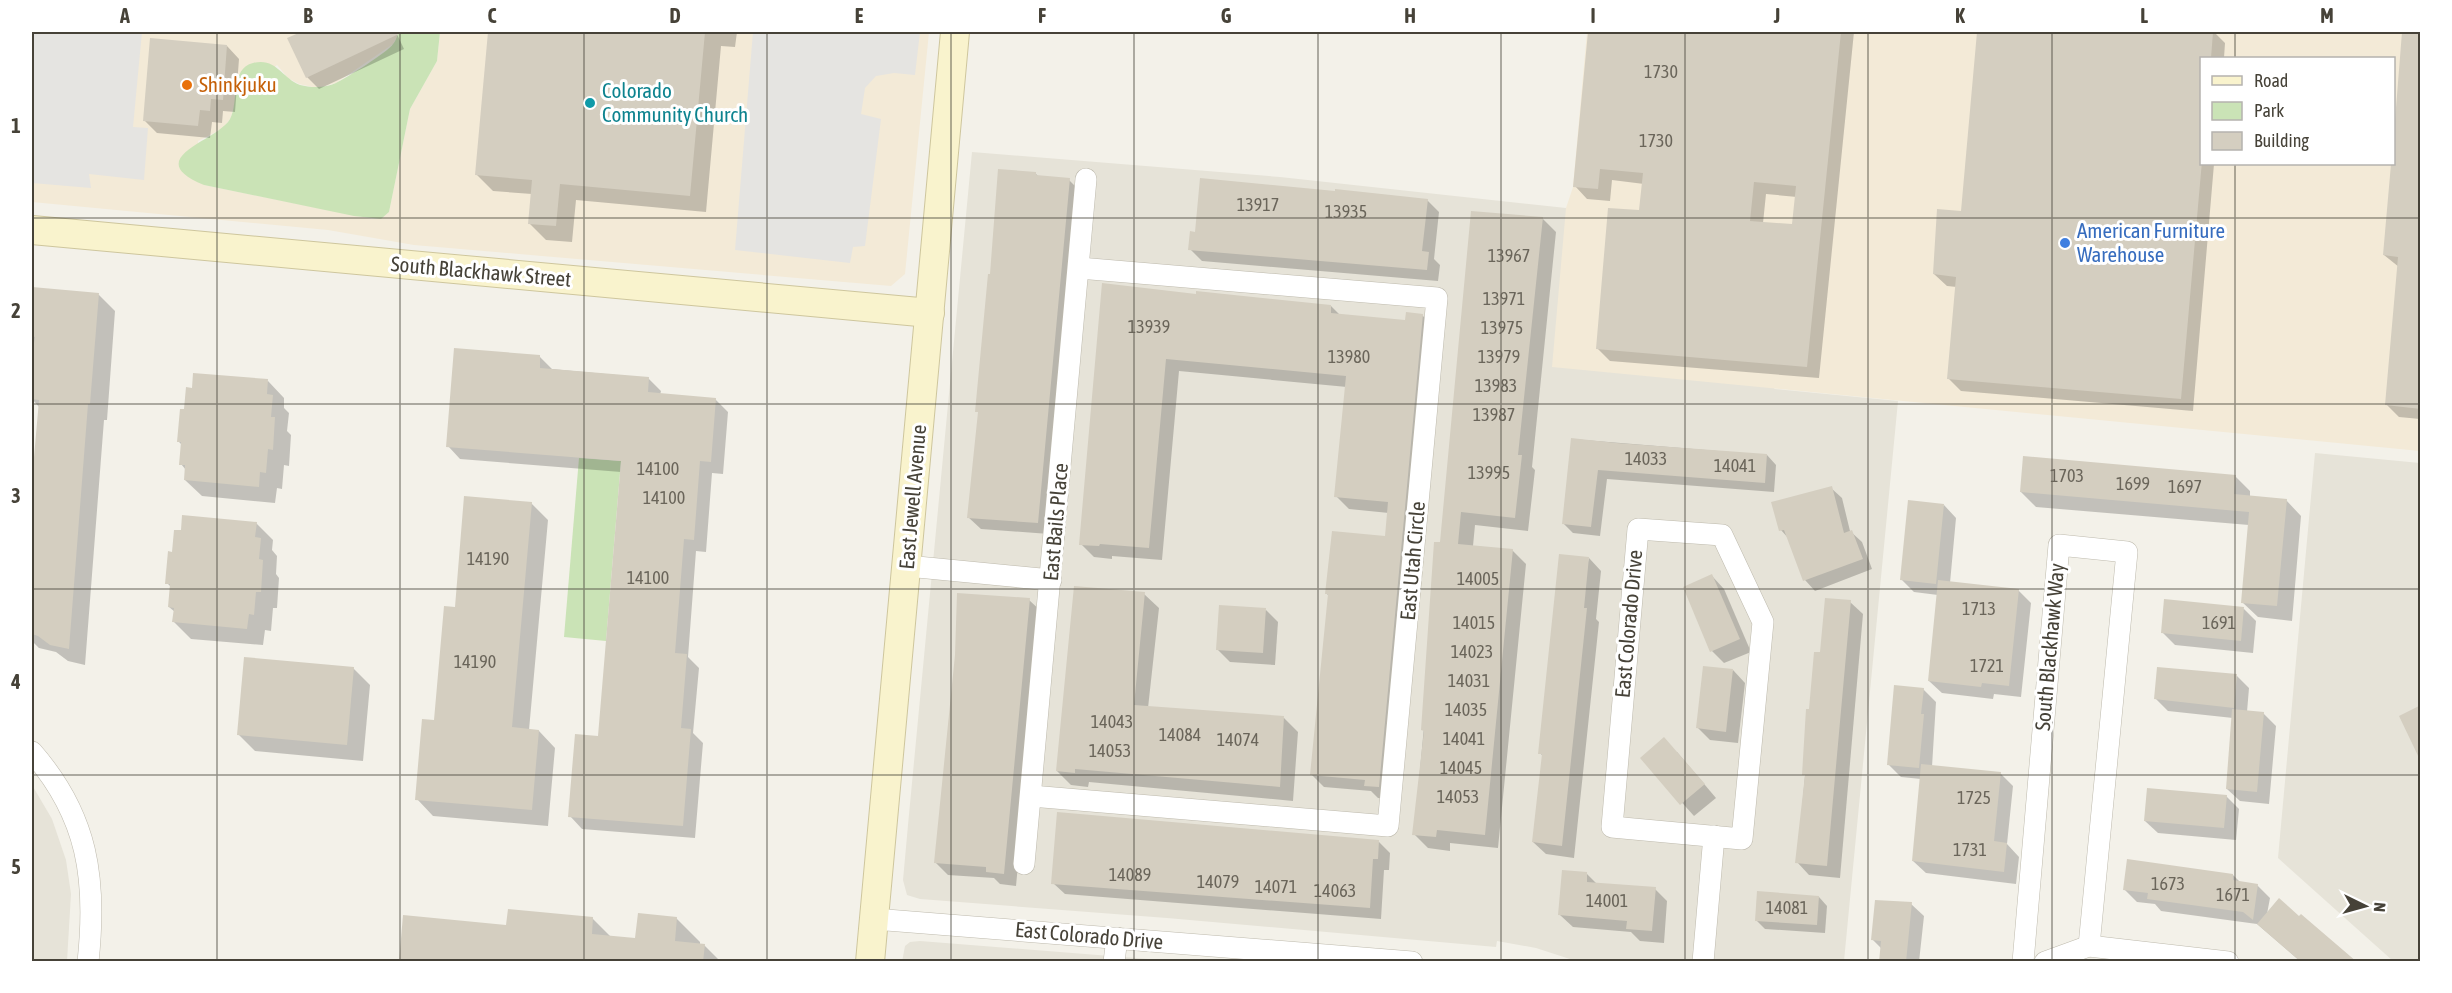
<svg xmlns="http://www.w3.org/2000/svg" width="2452" height="993" font-family="'Asap Condensed',sans-serif">
	<style>
		.residential { fill: #e6e3d8 }
		.commercial { fill: #f3ead7; fill-rule: evenodd }
		.green { fill: #cae3b6 }
		.parking { fill: #e5e4e1 }
		.shadow { fill: #0003; fill-rule: evenodd }
		.building { fill: #d4cec0; fill-rule: evenodd }
		.lines { fill: none; stroke-linecap: round; stroke-linejoin: round }
		.street-casing { stroke: #bebaad; stroke-width: 22 }
		.secondary-casing { stroke: #cec69d; stroke-width: 30 }
		.street { stroke: #fff; stroke-width: 21 }
		.secondary { stroke: #f9f3cd; stroke-width: 28 }
		.grid { fill: none; stroke: #464238; stroke-width: 1.5; stroke-opacity: 0.55 }
		.food-dot { fill: #e8710a; stroke: #fff; stroke-width: 2 }
		.culture-dot { fill: #0f9aa8; stroke: #fff; stroke-width: 2 }
		.shop-dot { fill: #3f7fe0; stroke: #fff; stroke-width: 2 }
		.labels { text-anchor: middle; stroke-width: 6; stroke-linejoin: round; paint-order: stroke }
		.number-label { font-size: 18px; fill: #6a655a }
		.food-label { font-size: 21px; fill: #c56008; stroke: #fff; text-anchor: start }
		.culture-label { font-size: 21px; fill: #0d838f; stroke: #fff; text-anchor: start }
		.shop-label { font-size: 21px; fill: #366cbe; stroke: #fff; text-anchor: start }
		.street-label { font-size: 21px; fill: #464238; stroke: #fff }
		.neatline { fill: none; stroke: #464238; stroke-width: 2 }
		.grid-label { font-size: 20px; text-anchor: middle; font-weight: bold; fill: #464238 }
	</style>
	<rect width="100%" height="100%" fill="#f3f1e9"/>
	<g class="residential">
		<polygon points="972,152 1280,177 1566,208 1566,213 1775,389 1898,401 1844,961 1576,961 1536,948 1497,941 1496,947 1167,918 920,899 907,895 903,880 908,825"/>
		<polygon points="2315,453 2420,463 2420,961 2393,961 2278,858"/>
		<polygon points="32,785 52,819 66,860 71,894 67,961 32,961"/>
		<polygon points="920,941 1173,961 902,962 905,946 910,942"/>
	</g>
	<g class="commercial">
		<polygon points="32,32 399,32 393,44 336,83 317,88 299,84 288,78 277,65 235,102 231,117 224,128 198,141 204,185 372,219 381,219 389,212 410,109 437,61 440,32 929,32 905,274 891,286 414,245 328,230 32,202"/>
		<path d="M1587,32H2420V451L1552,367L1566,208L1573,187ZM2202,58H2394V164H2202Z"/>
	</g>
	<g class="green">
		<path d="M399,32H440L437,61L410,109L389,212L381,219L354,216L204,185C139,158 218,141 230,119C239,103 230,68 253,63C276,57 282,78 300,85C311,88 326,88 336,83C346,78 388,52 393,44C396,41 397,35 399,32Z"/>
		<polygon points="579,458 621,461 606,641 564,637"/>
	</g>
	<g class="parking">
		<polygon points="32,32 142,32 133,127 148,128 144,180 89,174 91,188 32,183"/>
		<polygon points="753,32 920,32 915,75 894,73 876,76 865,88 861,114 881,119 865,246 853,247 850,263 735,250"/>
	</g>
	<g class="shadow">
		<polygon points="305,32 396,32 404,49 319,89 307,77 289,39"/>
		<polygon points="489,32 737,32 735,47 721,46 706,212 576,200 572,242 546,240 529,223 532,194 493,191 476,174"/>
		<path d="M1589,32H1854L1819,378L1610,361L1597,348L1641,212L1644,184L1612,180L1610,201L1587,199L1575,186ZM1766,194L1797,197L1794,226L1763,223Z"/>
		<polygon points="1978,32 2214,32 2225,43 2224,58 2202,58 2202,164 2214,164 2193,411 1961,391 1949,379 1957,287 1947,286 1934,274 1962,213"/>
		<polygon points="2404,32 2420,32 2420,419 2399,417 2387,405 2399,267 2384,255"/>
		<polygon points="227,46 239,59 235,112 223,111 222,123 212,122 210,138 157,133 145,121"/>
		<polygon points="1035,173 1039,177 1069,180 1081,192 1049,534 981,529 968,517 980,414 977,411"/>
		<polygon points="1427,200 1439,212 1434,259 1440,265 1438,281 1202,261 1190,249"/>
		<polygon points="1542,218 1556,232 1532,467 1535,470 1528,531 1475,525 1473,546 1512,550 1526,564 1498,848 1450,843 1450,851 1428,848 1414,834 1441,544"/>
		<polygon points="1104,285 1197,296 1331,306 1340,315 1407,322 1422,315 1435,328 1391,799 1378,798 1371,791 1324,787 1311,774 1329,596 1327,594 1386,538 1389,513 1349,509 1336,496 1347,387 1179,371 1162,560 1112,556 1112,559 1094,557 1081,544"/>
		<polygon points="32,288 99,295 115,311 107,420 104,420 85,665 68,661 56,652 39,648 32,641 32,481 34,482 40,408 32,399"/>
		<polygon points="540,357 552,369 648,378 661,391 660,395 715,399 728,412 723,474 712,473 706,552 696,551 688,657 699,668 693,733 703,743 695,838 582,829 570,816 599,738 621,472 460,459 448,446"/>
		<polygon points="268,381 284,398 284,408 289,413 287,431 291,435 289,466 284,465 282,489 277,488 275,503 202,496 185,480 186,470 181,464 182,445 178,441"/>
		<polygon points="1572,439 1767,455 1776,465 1774,492 1607,479 1600,536 1573,533 1563,523"/>
		<polygon points="2235,476 2250,491 2250,497 2286,500 2301,516 2292,621 2258,617 2242,602 2249,525 2036,507 2021,492"/>
		<polygon points="1831,488 1842,498 1850,531 1862,542 1872,569 1815,591 1805,580 1789,539 1781,530"/>
		<polygon points="531,503 548,520 529,730 539,731 555,748 548,826 433,816 417,799 435,722 456,608"/>
		<polygon points="1944,505 1956,518 1950,583 2018,590 2031,603 2021,697 1994,694 1993,699 1942,693 1929,681 1938,595 1914,592 1902,580"/>
		<polygon points="256,523 273,540 272,550 277,556 276,574 279,578 277,608 273,608 271,631 265,630 263,645 191,639 174,622 175,612 169,607 171,587 167,583"/>
		<polygon points="1589,558 1601,571 1596,619 1599,622 1574,858 1546,854 1533,842 1543,756 1540,753"/>
		<polygon points="1712,576 1724,589 1751,652 1724,663 1712,651"/>
		<polygon points="1144,594 1159,608 1148,708 1284,718 1298,732 1293,801 1089,782 1088,787 1071,785 1057,771"/>
		<polygon points="1029,600 1042,612 1016,886 1000,884 994,878 948,875 935,862"/>
		<polygon points="1850,602 1863,614 1840,878 1809,875 1797,862 1811,711 1821,654"/>
		<polygon points="2244,609 2256,621 2253,653 2175,645 2162,632"/>
		<polygon points="1266,610 1278,622 1275,665 1230,662 1217,649"/>
		<polygon points="353,668 370,685 363,761 255,751 239,735"/>
		<polygon points="1733,670 1745,683 1738,743 1710,740 1697,727"/>
		<polygon points="2237,676 2249,688 2247,712 2263,713 2276,726 2269,804 2240,801 2227,789 2233,718 2168,711 2156,699"/>
		<polygon points="1923,689 1936,702 1932,767 2001,774 2013,786 2007,844 2019,857 2016,884 1926,873 1913,861 1921,779 1901,777 1889,765"/>
		<polygon points="1677,752 1716,798 1694,816 1642,758"/>
		<polygon points="2226,796 2239,809 2236,840 2158,833 2145,821"/>
		<polygon points="1379,842 1390,853 1389,870 1384,870 1381,919 1065,894 1053,883"/>
		<polygon points="1587,874 1597,884 1655,889 1667,901 1664,943 1640,941 1631,932 1573,927 1560,915"/>
		<polygon points="2233,875 2241,883 2257,885 2270,898 2267,914 2301,962 2257,924 2161,911 2155,904 2137,902 2124,889"/>
		<polygon points="1819,897 1827,906 1825,933 1765,929 1756,920"/>
		<polygon points="1911,904 1924,916 1919,962 1881,962 1882,949 1872,939"/>
		<polygon points="592,918 611,937 636,939 676,918 700,942 700,945 704,945 721,962 401,962 508,926"/>
	</g>
	<g class="building">
		<polygon points="301,32 403,32 306,78 287,38"/>
		<polygon points="488,32 705,32 690,196 560,184 556,226 528,224 532,180 475,175"/>
		<path d="M1588,32H1841L1807,367L1596,349L1608,208L1639,210L1643,173L1600,169L1598,189L1573,187ZM1754,182L1796,186L1792,224L1750,221Z"/>
		<polygon points="1977,32 2213,32 2211,58 2202,58 2202,161 2181,399 1947,379 1956,277 1933,274 1937,209 1961,211"/>
		<polygon points="2402,32 2421,32 2421,409 2385,405 2398,257 2383,255 2391,164 2394,164 2394,133"/>
		<polygon points="150,38 227,45 223,100 211,99 210,111 200,110 198,126 143,121"/>
		<polygon points="998,169 1036,172 1036,175 1070,178 1038,523 967,518 978,412 975,412 988,274 990,274"/>
		<polygon points="1200,178 1335,191 1335,189 1428,199 1422,251 1429,252 1427,270 1188,250 1190,231 1195,232"/>
		<polygon points="1471,211 1543,217 1518,455 1522,455 1515,518 1461,512 1458,544 1513,549 1485,835 1437,830 1436,837 1412,835 1424,731 1421,730 1434,542 1440,542"/>
		<polygon points="1102,283 1196,294 1196,291 1331,305 1331,313 1405,320 1406,312 1423,314 1379,787 1364,786 1365,780 1310,775 1328,594 1325,594 1332,531 1385,536 1388,502 1334,497 1346,376 1166,359 1149,548 1100,544 1099,546 1079,545"/>
		<polygon points="32,287 99,293 90,404 88,404 69,649 50,645 38,636 32,634 32,480 39,400 32,399 32,355 35,337 32,336"/>
		<polygon points="454,348 540,355 540,368 649,377 648,392 716,398 711,462 700,461 694,540 684,539 675,653 687,654 681,728 691,729 683,826 568,817 575,734 598,736 621,461 446,447"/>
		<polygon points="193,373 268,379 267,394 273,395 271,417 275,417 273,450 268,449 266,473 260,472 259,487 184,480 185,465 179,465 181,442 177,442 180,409 184,409 186,387 192,388"/>
		<polygon points="1571,438 1616,443 1767,454 1765,483 1598,470 1591,527 1562,524"/>
		<polygon points="2023,456 2236,475 2234,494 2287,499 2277,606 2241,603 2249,512 2020,492"/>
		<polygon points="1832,486 1844,533 1852,530 1863,559 1803,581 1784,530 1779,531 1771,502"/>
		<polygon points="464,496 532,502 512,727 539,730 532,810 415,800 422,719 434,720 444,606 455,607"/>
		<polygon points="1908,500 1944,504 1936,584 1900,580"/>
		<polygon points="182,515 257,522 255,537 261,538 259,559 263,560 261,592 256,592 254,615 249,614 247,629 172,622 174,608 168,607 170,584 165,584 168,551 172,552 174,530 181,530"/>
		<polygon points="1559,554 1589,557 1584,608 1587,608 1562,846 1532,842 1542,754 1538,754"/>
		<polygon points="1712,574 1740,639 1710,652 1683,587"/>
		<polygon points="1938,580 2019,589 2009,686 1982,683 1981,687 1928,681"/>
		<polygon points="1074,586 1145,592 1134,705 1284,716 1280,787 1075,769 1075,773 1056,771"/>
		<polygon points="957,593 1030,598 1004,874 986,872 986,867 934,863 955,655"/>
		<polygon points="1825,598 1851,600 1827,866 1795,863 1805,775 1802,775 1806,709 1809,709 1814,652 1820,652"/>
		<polygon points="2164,599 2244,607 2241,641 2161,633"/>
		<polygon points="1219,605 1266,608 1263,653 1216,650"/>
		<polygon points="244,657 354,667 347,745 237,735"/>
		<polygon points="1703,666 1733,669 1726,732 1696,728"/>
		<polygon points="2157,667 2237,674 2234,708 2154,699"/>
		<polygon points="1894,685 1924,688 1921,714 1924,714 1919,768 1887,765"/>
		<polygon points="2421,705 2421,762 2399,716"/>
		<polygon points="2232,709 2264,712 2257,792 2226,789"/>
		<polygon points="1664,737 1705,784 1680,805 1640,758"/>
		<polygon points="1921,764 2001,772 1994,841 2007,843 2004,872 1912,861"/>
		<polygon points="2147,788 2227,795 2224,828 2144,821"/>
		<polygon points="1057,812 1379,840 1378,859 1373,859 1370,908 1051,884"/>
		<polygon points="2127,859 2233,874 2233,880 2258,884 2253,920 2243,912 2147,899 2148,893 2123,890"/>
		<polygon points="1562,870 1587,872 1587,882 1656,887 1652,931 1626,929 1627,921 1558,915"/>
		<polygon points="1757,891 1819,896 1817,925 1755,921"/>
		<polygon points="2279,898 2299,916 2301,914 2357,962 2301,962 2257,924"/>
		<polygon points="1875,900 1912,902 1906,962 1879,962 1881,941 1871,940"/>
		<polygon points="508,909 593,917 592,934 635,938 638,913 677,917 675,941 705,944 703,962 399,962 403,915 506,925"/>
	</g>
	<g class="lines">
		<g class="street-casing">
			<g id="street">
				<polygon points="1638,529 1722,535 1763,622 1742,839 1612,827"/>
				<polyline points="907,566 1051,580"/>
				<path d="M32,752C88,816 97,879 88,962"/>
				<polyline points="1031,796 1388,826 1437,298 1079,268"/>
				<polyline points="1024,864 1086,179"/>
				<polyline points="874,919 1412,962"/>
				<polyline points="1114,962 1117,938"/>
				<polyline points="1703,962 1714,836"/>
				<polyline points="2023,962 2059,545 2127,552 2089,946"/>
				<polyline points="2045,962 2089,946 2228,962"/>
			</g>
		</g>
		<g class="secondary-casing">
			<g id="secondary">
				<polyline points="32,230 930,313"/>
				<polyline points="870,962 955,32"/>
			</g>
		</g>
		<use href="#street" class="street"/>
		<use href="#secondary" class="secondary"/>
	</g>
	<path class="grid" d="M217,32V962M400,32V962M584,32V962M767,32V962M951,32V962M1134,32V962M1318,32V962M1501,32V962M1685,32V962M1868,32V962M2052,32V962M2235,32V58M2235,164V962M32,218H2420M32,404H2420M32,589H2420M32,775H2420"/>
	<circle class="food-dot" cx="187" cy="85" r="6"/>
	<circle class="culture-dot" cx="590" cy="103" r="6"/>
	<circle class="shop-dot" cx="2065" cy="243" r="6"/>
	<g class="labels">
		<g class="number-label">
			<text x="1661" y="78">1730</text>
			<text x="1656" y="147">1730</text>
			<text x="1258" y="211">13917</text>
			<text x="1346" y="218">13935</text>
			<text x="1509" y="262">13967</text>
			<text x="1504" y="305">13971</text>
			<text x="1149" y="333">13939</text>
			<text x="1502" y="334">13975</text>
			<text x="1349" y="363">13980</text>
			<text x="1499" y="363">13979</text>
			<text x="1496" y="392">13983</text>
			<text x="1494" y="421">13987</text>
			<text x="1646" y="465">14033</text>
			<text x="1735" y="472">14041</text>
			<text x="658" y="475">14100</text>
			<text x="1489" y="479">13995</text>
			<text x="2067" y="482">1703</text>
			<text x="2133" y="490">1699</text>
			<text x="2185" y="493">1697</text>
			<text x="664" y="504">14100</text>
			<text x="488" y="565">14190</text>
			<text x="648" y="584">14100</text>
			<text x="1478" y="585">14005</text>
			<text x="1979" y="615">1713</text>
			<text x="1474" y="629">14015</text>
			<text x="2219" y="629">1691</text>
			<text x="1472" y="658">14023</text>
			<text x="475" y="668">14190</text>
			<text x="1987" y="672">1721</text>
			<text x="1469" y="687">14031</text>
			<text x="1466" y="716">14035</text>
			<text x="1112" y="728">14043</text>
			<text x="1180" y="741">14084</text>
			<text x="1464" y="745">14041</text>
			<text x="1238" y="746">14074</text>
			<text x="1110" y="757">14053</text>
			<text x="1461" y="774">14045</text>
			<text x="1458" y="803">14053</text>
			<text x="1974" y="804">1725</text>
			<text x="1970" y="856">1731</text>
			<text x="1130" y="881">14089</text>
			<text x="1218" y="888">14079</text>
			<text x="2168" y="890">1673</text>
			<text x="1276" y="893">14071</text>
			<text x="1335" y="897">14063</text>
			<text x="2233" y="901">1671</text>
			<text x="1607" y="907">14001</text>
			<text x="1787" y="914">14081</text>
		</g>
		<g class="food-label">
			<text x="199" y="92">Shinkjuku</text>
		</g>
		<g class="culture-label">
			<text x="602" y="98">Colorado<tspan x="602" dy="24">Community Church</tspan></text>
		</g>
		<g class="shop-label">
			<text x="2077" y="238">American Furniture<tspan x="2077" dy="24">Warehouse</tspan></text>
		</g>
		<g class="street-label">
			<text transform="translate(481 272) rotate(5)" y="7">South Blackhawk Street</text>
			<text transform="translate(913 497) rotate(-85)" y="7">East Jewell Avenue</text>
			<text transform="translate(1056 522) rotate(-85)" y="7">East Bails Place</text>
			<text transform="translate(1413 561) rotate(-85)" y="7">East Utah Circle</text>
			<text transform="translate(1629 624) rotate(-85)" y="7">East Colorado Drive</text>
			<text transform="translate(2050 647) rotate(-85)" y="7">South Blackhawk Way</text>
			<text transform="translate(1089 936) rotate(5)" y="7">East Colorado Drive</text>
		</g>
	</g>
	<rect width="2452" height="993" fill="none" stroke="#ffffff" stroke-width="66"/>
	<rect x="2200" y="57" width="195" height="108" fill="#ffffff" stroke="#b5b3af" stroke-width="1.5"/>
	<rect x="2212" y="76" width="30" height="9" fill="#f9f3cd" stroke="#b5b3af" stroke-width="1.5"/>
	<text x="2254" y="87" font-size="18" fill="#464238">Road</text>
	<rect x="2212" y="102" width="30" height="18" fill="#cae3b6" stroke="#b5b3af" stroke-width="1.5"/>
	<text x="2254" y="117" font-size="18" fill="#464238">Park</text>
	<rect x="2212" y="132" width="30" height="18" fill="#d4cec0" stroke="#b5b3af" stroke-width="1.5"/>
	<text x="2254" y="147" font-size="18" fill="#464238">Building</text>
	<g transform="translate(2365 906) rotate(95)" stroke="#ffffff" stroke-width="4.5" paint-order="stroke">
	<path d="M0-4.5L10 22L0 15L-10 22Z" fill="#464238"/>
	<text y="-9" font-size="16" font-weight="bold" text-anchor="middle" fill="#464238">N</text>
	</g>
	<rect x="33" y="33" width="2386" height="927" class="neatline"/>
	<g class="grid-label">
		<text x="125" y="23">A</text>
		<text x="308" y="23">B</text>
		<text x="492" y="23">C</text>
		<text x="675" y="23">D</text>
		<text x="859" y="23">E</text>
		<text x="1042" y="23">F</text>
		<text x="1226" y="23">G</text>
		<text x="1410" y="23">H</text>
		<text x="1593" y="23">I</text>
		<text x="1777" y="23">J</text>
		<text x="1960" y="23">K</text>
		<text x="2144" y="23">L</text>
		<text x="2327" y="23">M</text>
		<text x="16" y="133">1</text>
		<text x="16" y="318">2</text>
		<text x="16" y="503">3</text>
		<text x="16" y="689">4</text>
		<text x="16" y="874">5</text>
	</g>
</svg>
